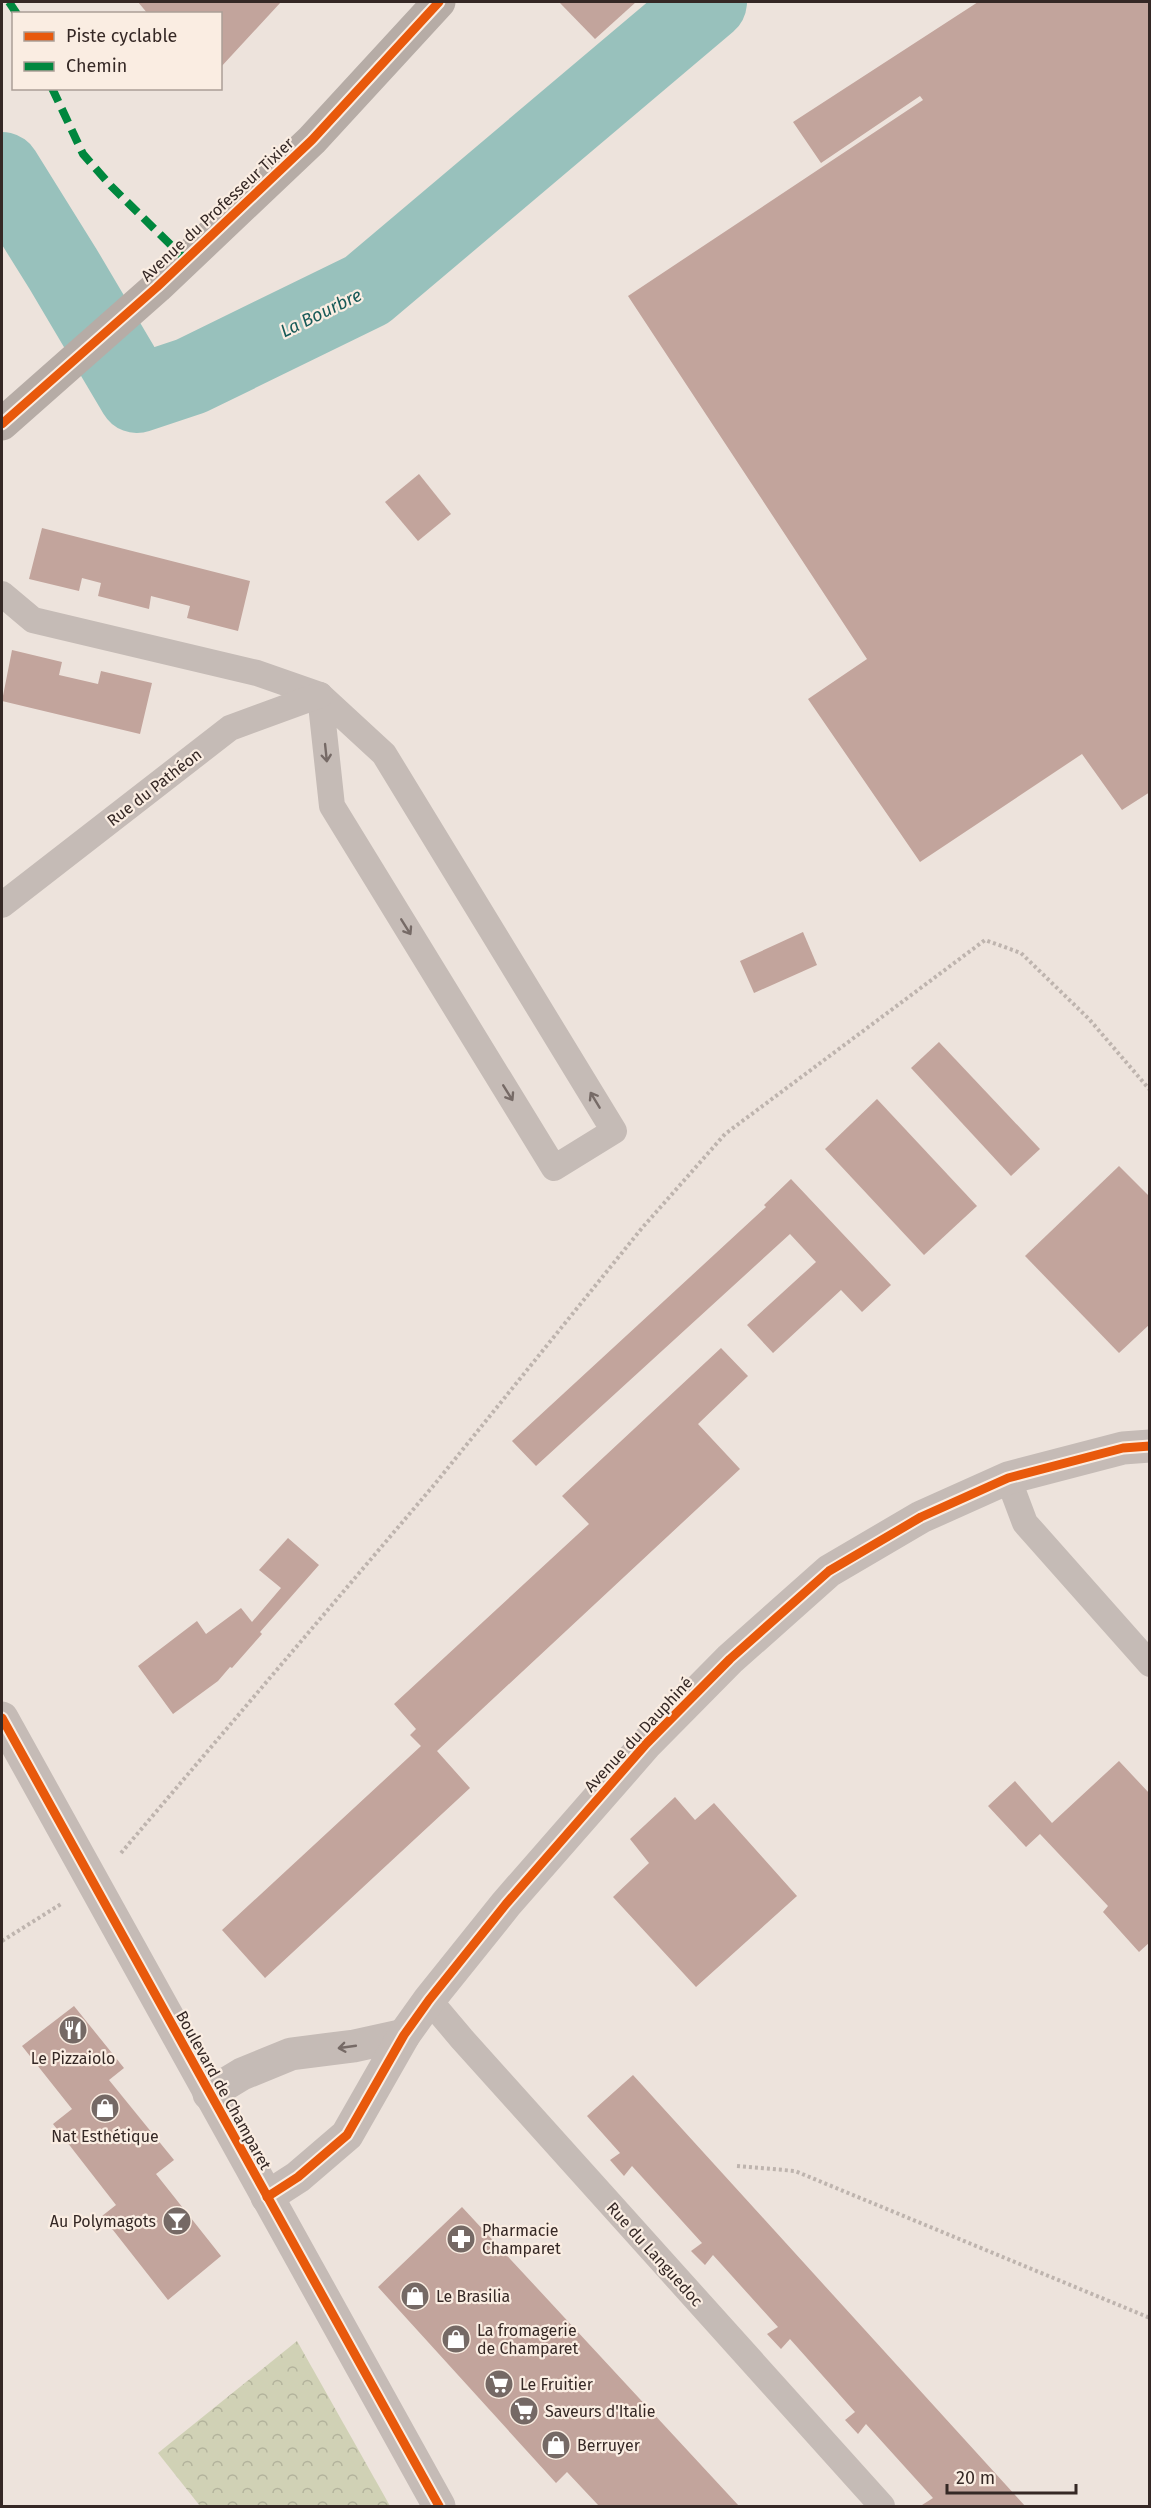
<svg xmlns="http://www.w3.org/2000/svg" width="1151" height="2508" font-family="'Fira Sans',sans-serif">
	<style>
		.forest { fill: url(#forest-crowns) }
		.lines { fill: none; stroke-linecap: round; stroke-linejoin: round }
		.river { stroke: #98c1bc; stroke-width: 78 }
		.building { fill: #c2a49c }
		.path { stroke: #beb4ae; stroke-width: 4; stroke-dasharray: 3 3; stroke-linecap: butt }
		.lane { stroke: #c5bbb6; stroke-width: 26 }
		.street { stroke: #c5bbb6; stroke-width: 33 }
		.secondary { stroke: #b6aca6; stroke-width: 33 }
		.quiet { stroke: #00873e; stroke-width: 8; stroke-dasharray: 15 8; stroke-linecap: butt }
		.cycleway-casing { stroke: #faede2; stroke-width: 13 }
		.cycleway { stroke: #e8590c; stroke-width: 9 }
		.oneway { stroke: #766a66 }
		.labels { text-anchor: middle; stroke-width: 4.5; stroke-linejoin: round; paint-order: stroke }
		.street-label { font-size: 16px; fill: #352825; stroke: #faede2 }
		.poi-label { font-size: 16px; fill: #352825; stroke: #faede2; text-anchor: start }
		.water-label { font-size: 18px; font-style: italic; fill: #175a58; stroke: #faede2 }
	</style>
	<defs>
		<pattern id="forest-crowns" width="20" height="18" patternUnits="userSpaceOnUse" patternTransform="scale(1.5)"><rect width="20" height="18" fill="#d0d1b5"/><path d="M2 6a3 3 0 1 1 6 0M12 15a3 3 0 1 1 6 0" fill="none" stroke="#b3b39c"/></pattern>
	</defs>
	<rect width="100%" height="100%" fill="#ede3dc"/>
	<polygon class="forest" points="297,2341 390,2506 200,2506 158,2453"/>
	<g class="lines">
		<polyline class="river" points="2,171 63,269 137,394 191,376 367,290 708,2"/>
	</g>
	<g class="building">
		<polygon points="138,2 281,2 220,68 220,14 148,14"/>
		<polygon points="559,2 636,2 595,39"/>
		<polygon points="978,2 1150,2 1150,792 1122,810 1082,754 920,862 808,699 867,659 628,296 923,100 920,96 821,163 793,122"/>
		<polygon points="419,474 451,514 418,541 385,502"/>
		<polygon points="42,528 250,581 238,631 187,618 190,606 151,596 149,609 98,596 101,583 82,578 79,591 29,579"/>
		<polygon points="12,650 62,662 59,675 98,684 101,671 152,683 140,734 2,701"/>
		<polygon points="803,932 817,965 754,993 740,961"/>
		<polygon points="939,1042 1040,1149 1011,1176 911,1068"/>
		<polygon points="877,1099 977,1206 924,1255 825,1149"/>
		<polygon points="1119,1166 1150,1197 1150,1324 1119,1353 1025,1256"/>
		<polygon points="791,1179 891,1285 862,1312 841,1290 773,1353 747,1325 816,1262 790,1234 536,1466 512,1441 766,1207 764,1205"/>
		<polygon points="721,1348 748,1376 698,1424 740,1469 437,1751 470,1788 265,1978 222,1930 421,1746 410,1735 416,1729 394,1704 589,1524 562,1496"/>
		<polygon points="288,1538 319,1565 260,1632 262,1634 232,1668 230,1667 218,1681 173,1714 138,1666 197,1621 206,1634 241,1608 252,1622 281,1588 259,1570"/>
		<polygon points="1119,1761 1150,1794 1150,1942 1139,1952 1103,1912 1108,1906 1040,1834 1026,1847 988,1806 1015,1781 1052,1823"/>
		<polygon points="675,1797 695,1820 714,1803 797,1896 696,1987 613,1897 649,1863 630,1839"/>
		<polygon points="74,2006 124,2068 109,2080 174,2160 156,2174 221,2256 168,2300 102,2216 116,2205 53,2124 72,2109 22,2046"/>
		<polygon points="633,2075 1025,2506 923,2506 922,2505 933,2498 866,2424 858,2434 845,2420 855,2412 790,2339 781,2349 767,2334 778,2327 713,2255 705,2265 691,2251 702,2243 632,2166 624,2176 610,2160 620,2153 587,2116"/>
		<polygon points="462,2207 739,2506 599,2506 567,2472 556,2483 378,2287"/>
	</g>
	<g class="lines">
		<g class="path">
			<polyline points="121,1853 434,1485 642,1228 725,1134 985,940 1021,953 1089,1019 1150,1090"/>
			<polyline points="2,1941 61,1904"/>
			<polyline points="737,2166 795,2171 1150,2318"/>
		</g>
		<g class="lane">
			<polyline points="2,594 33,620 257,673 320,695 384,754 614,1131 554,1168 332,806 320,695"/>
			<polyline points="2,905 230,728 320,695"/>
			<polyline points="1008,1478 1025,1523 1150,1664"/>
			<polyline points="429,2000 462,2039 882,2506"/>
		</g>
		<g class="street">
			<polyline points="2,1718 439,2506"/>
			<polyline points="209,2094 242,2074 291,2054 354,2046 404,2035"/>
			<polyline points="267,2197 298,2177 347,2135 404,2035 429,2000 506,1904 646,1744 730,1659 829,1571 921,1517 1008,1478 1123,1448 1150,1446"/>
		</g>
		<polyline class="secondary" points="2,424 157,287 312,140 439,2"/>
		<g class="quiet">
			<polyline points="9,2 17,14"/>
			<polyline points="52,88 83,154 111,186 185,259"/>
		</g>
		<g class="cycleway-casing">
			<g id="cycleway">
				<polyline points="2,424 157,287 312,140 439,2"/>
				<polyline points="2,1718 439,2506"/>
				<polyline points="267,2197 298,2177 347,2135 404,2035 429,2000 506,1904 646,1744 730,1659 829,1571 921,1517 1008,1478 1123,1448 1150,1446"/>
			</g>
		</g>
		<use href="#cycleway" class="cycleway"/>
	</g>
	<defs><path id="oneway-shaft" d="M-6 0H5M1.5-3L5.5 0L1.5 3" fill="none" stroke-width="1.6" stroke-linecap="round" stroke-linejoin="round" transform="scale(1.5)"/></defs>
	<g class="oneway">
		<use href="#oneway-shaft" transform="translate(326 753) rotate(84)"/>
		<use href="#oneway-shaft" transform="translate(406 927) rotate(58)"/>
		<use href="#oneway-shaft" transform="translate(508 1093) rotate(58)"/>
		<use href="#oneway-shaft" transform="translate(595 1100) rotate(-121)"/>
		<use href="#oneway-shaft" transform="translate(347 2047) rotate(172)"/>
	</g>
	<defs>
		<g id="restaurant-disc" transform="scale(1.5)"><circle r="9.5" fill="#756965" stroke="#faede2"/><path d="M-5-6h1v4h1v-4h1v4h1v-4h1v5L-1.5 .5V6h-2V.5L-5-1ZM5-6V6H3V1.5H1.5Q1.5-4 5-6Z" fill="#fff"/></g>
		<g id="shop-disc" transform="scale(1.5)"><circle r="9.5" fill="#756965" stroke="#faede2"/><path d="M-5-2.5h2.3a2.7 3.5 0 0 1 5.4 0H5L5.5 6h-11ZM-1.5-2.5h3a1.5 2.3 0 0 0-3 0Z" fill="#fff"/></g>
		<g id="bar-disc" transform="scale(1.5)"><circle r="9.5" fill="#756965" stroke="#faede2"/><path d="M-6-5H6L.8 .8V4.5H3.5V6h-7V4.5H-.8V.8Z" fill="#fff"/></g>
		<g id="pharmacy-disc" transform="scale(1.5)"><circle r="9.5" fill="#756965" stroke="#faede2"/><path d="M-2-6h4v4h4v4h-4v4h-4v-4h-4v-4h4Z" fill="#fff"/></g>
		<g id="supermarket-disc" transform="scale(1.5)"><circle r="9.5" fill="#756965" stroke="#faede2"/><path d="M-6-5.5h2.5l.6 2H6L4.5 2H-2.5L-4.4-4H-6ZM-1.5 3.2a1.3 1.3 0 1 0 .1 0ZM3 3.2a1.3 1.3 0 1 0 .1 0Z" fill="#fff"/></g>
	</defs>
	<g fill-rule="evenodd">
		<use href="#restaurant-disc" x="73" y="2030"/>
		<use href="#shop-disc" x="105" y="2108"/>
		<use href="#bar-disc" x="177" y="2221"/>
		<use href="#pharmacy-disc" x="461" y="2239"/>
		<use href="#shop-disc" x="415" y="2296"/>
		<use href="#shop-disc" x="456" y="2339"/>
		<use href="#supermarket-disc" x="499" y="2384"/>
		<use href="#supermarket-disc" x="524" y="2411"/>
		<use href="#shop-disc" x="556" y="2445"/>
	</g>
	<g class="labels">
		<g class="street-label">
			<text transform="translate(217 209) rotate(-43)" y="6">Avenue du Professeur Tixier</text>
			<text transform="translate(154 787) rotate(-38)" y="6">Rue du Pathéon</text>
			<text transform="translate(638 1734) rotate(-47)" y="6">Avenue du Dauphiné</text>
			<text transform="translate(224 2090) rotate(61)" y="6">Boulevard de Champaret</text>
			<text transform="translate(655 2254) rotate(48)" y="6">Rue du Languedoc</text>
		</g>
		<g class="poi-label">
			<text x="73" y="2064" text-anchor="middle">Le Pizzaiolo</text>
			<text x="105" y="2142" text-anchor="middle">Nat Esthétique</text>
			<text x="156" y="2227" text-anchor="end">Au Polymagots</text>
			<text x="482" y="2236">Pharmacie<tspan x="482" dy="18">Champaret</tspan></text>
			<text x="436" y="2302">Le Brasilia</text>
			<text x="477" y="2336">La fromagerie<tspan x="477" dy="18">de Champaret</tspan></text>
			<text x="520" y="2390">Le Fruitier</text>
			<text x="545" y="2417">Saveurs d'Italie</text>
			<text x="577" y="2451">Berruyer</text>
		</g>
		<g class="water-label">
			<text transform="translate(321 313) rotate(-26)" y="6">La Bourbre</text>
		</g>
	</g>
	<rect width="1151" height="2508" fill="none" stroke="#352825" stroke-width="6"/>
	<rect x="12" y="12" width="210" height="78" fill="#faede2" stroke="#ab9e96" stroke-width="1.5"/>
	<rect x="24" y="32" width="30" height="9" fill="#e8590c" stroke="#ab9e96" stroke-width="1.5"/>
	<text x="66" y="42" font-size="18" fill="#352825">Piste cyclable</text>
	<rect x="24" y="62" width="30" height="9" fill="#00873e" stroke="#ab9e96" stroke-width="1.5"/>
	<text x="66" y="72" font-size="18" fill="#352825">Chemin</text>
	<path d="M947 2484v9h129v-9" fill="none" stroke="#352825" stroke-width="3"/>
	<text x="956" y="2484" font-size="18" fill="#352825" stroke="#faede2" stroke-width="4.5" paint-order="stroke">20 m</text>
</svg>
